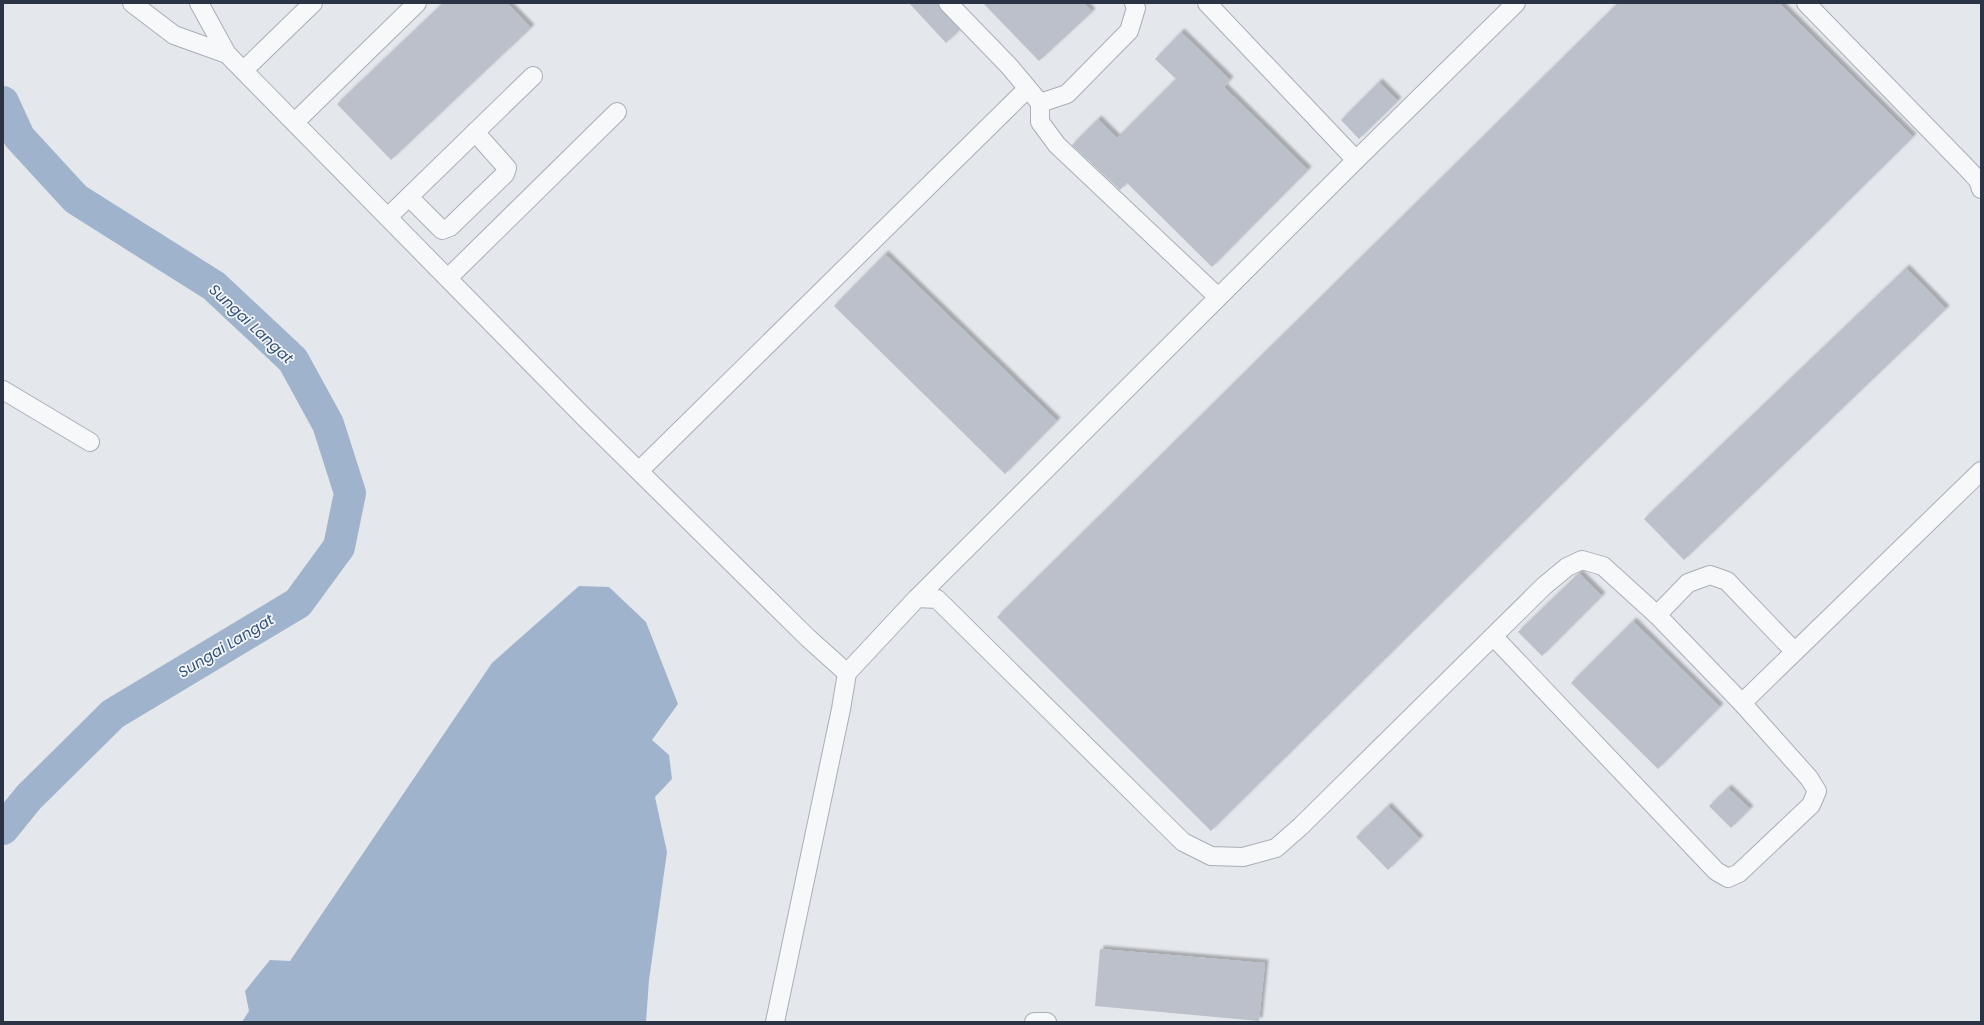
<svg xmlns="http://www.w3.org/2000/svg" width="1984" height="1025" font-family="Poppins,sans-serif">
	<style>
		.water { fill: #9fb4cc }
		.lines { fill: none; stroke-linecap: round; stroke-linejoin: round }
		.river { stroke: #9fb4cc; stroke-width: 32 }
		.building { fill: #bbc0ca; filter: url(#shadow) }
		.minor-casing { stroke: #a9aeb7; stroke-width: 20 }
		.minor { stroke: #f7f8fa; stroke-width: 18 }
		.labels { text-anchor: middle; stroke-width: 3.5; stroke-linejoin: round; paint-order: stroke }
		.water-label { font-size: 15px; font-style: italic; fill: #34527a; stroke: #f4f6f9 }
	</style>
	<defs>
		<filter id="shadow"><feDropShadow dx="3.5" dy="-3.5" stdDeviation="1" flood-color="#0004"/></filter>
	</defs>
	<rect width="100%" height="100%" fill="#e4e7ec"/>
	<polygon class="water" points="579,586 609,587 646,622 678,704 652,740 669,755 672,779 655,797 667,852 649,980 646,1022 242,1022 249,1011 245,991 270,960 290,961 492,663"/>
	<g class="lines">
		<polyline class="river" points="3,102 19,137 76,199 214,286 293,360 328,424 350,493 339,547 298,603 113,714 29,797 3,829"/>
	</g>
	<g class="building">
		<polygon points="443,3 507,3 531,28 391,160 337,104"/>
		<polygon points="909,3 937,3 940,10 960,30 946,43"/>
		<polygon points="983,3 1084,3 1092,12 1039,61"/>
		<polygon points="1618,3 1779,3 1913,137 1211,831 997,617"/>
		<polygon points="1181,32 1230,80 1224,87 1308,170 1212,267 1127,183 1120,190 1072,145 1098,119 1117,138 1176,79 1155,59"/>
		<polygon points="1379,82 1398,101 1359,139 1341,120"/>
		<polygon points="885,254 1057,421 1005,474 834,306"/>
		<polygon points="1906,268 1946,309 1684,560 1644,519"/>
		<polygon points="1579,573 1602,596 1542,656 1518,632"/>
		<polygon points="1633,621 1720,707 1658,769 1571,683"/>
		<polygon points="1728,788 1750,809 1731,828 1709,806"/>
		<polygon points="1388,806 1420,839 1388,870 1356,837"/>
		<polygon points="1100,949 1265,963 1259,1021 1095,1006"/>
	</g>
	<g class="lines">
		<g class="minor-casing">
			<g id="minor">
				<polyline points="132,3 174,35 227,54"/>
				<polyline points="199,3 227,54 584,417 808,638 847,673"/>
				<polyline points="948,3 1009,66 1040,103 1067,94 1129,31 1136,8 1134,3"/>
				<polyline points="1207,3 1356,160"/>
				<polyline points="1806,3 1962,163 1978,180 1981,189"/>
				<polyline points="244,70 313,3"/>
				<polyline points="1040,103 1040,122 1057,145 1218,297"/>
				<polyline points="295,122 417,3"/>
				<polyline points="409,197 442,230 450,227 505,174 507,168 475,132"/>
				<polyline points="388,217 533,76"/>
				<polyline points="448,278 617,112"/>
				<polyline points="3,390 90,442"/>
				<polyline points="639,471 1027,89"/>
				<polyline points="917,598 1356,160 1516,3"/>
				<polyline points="1657,615 1688,583 1710,575 1727,581 1794,651"/>
				<polyline points="1742,703 1981,471"/>
				<polyline points="775,1022 841,709 847,673 917,598 937,599 1183,842 1211,856 1243,857 1276,848 1301,826 1544,586 1567,567 1582,560 1603,566 1657,615 1742,703 1809,778 1817,791 1811,805 1739,873 1728,878 1716,871 1493,636"/>
				<polyline points="1034,1022 1047,1022"/>
			</g>
		</g>
		<use href="#minor" class="minor"/>
	</g>
	<g class="labels">
		<g class="water-label">
			<text transform="translate(251 324) rotate(43)" y="5">Sungai Langat</text>
			<text transform="translate(226 646) rotate(-31)" y="5">Sungai Langat</text>
		</g>
	</g>
	<rect width="1984" height="1025" fill="none" stroke="#2b3445" stroke-width="8"/>
</svg>
